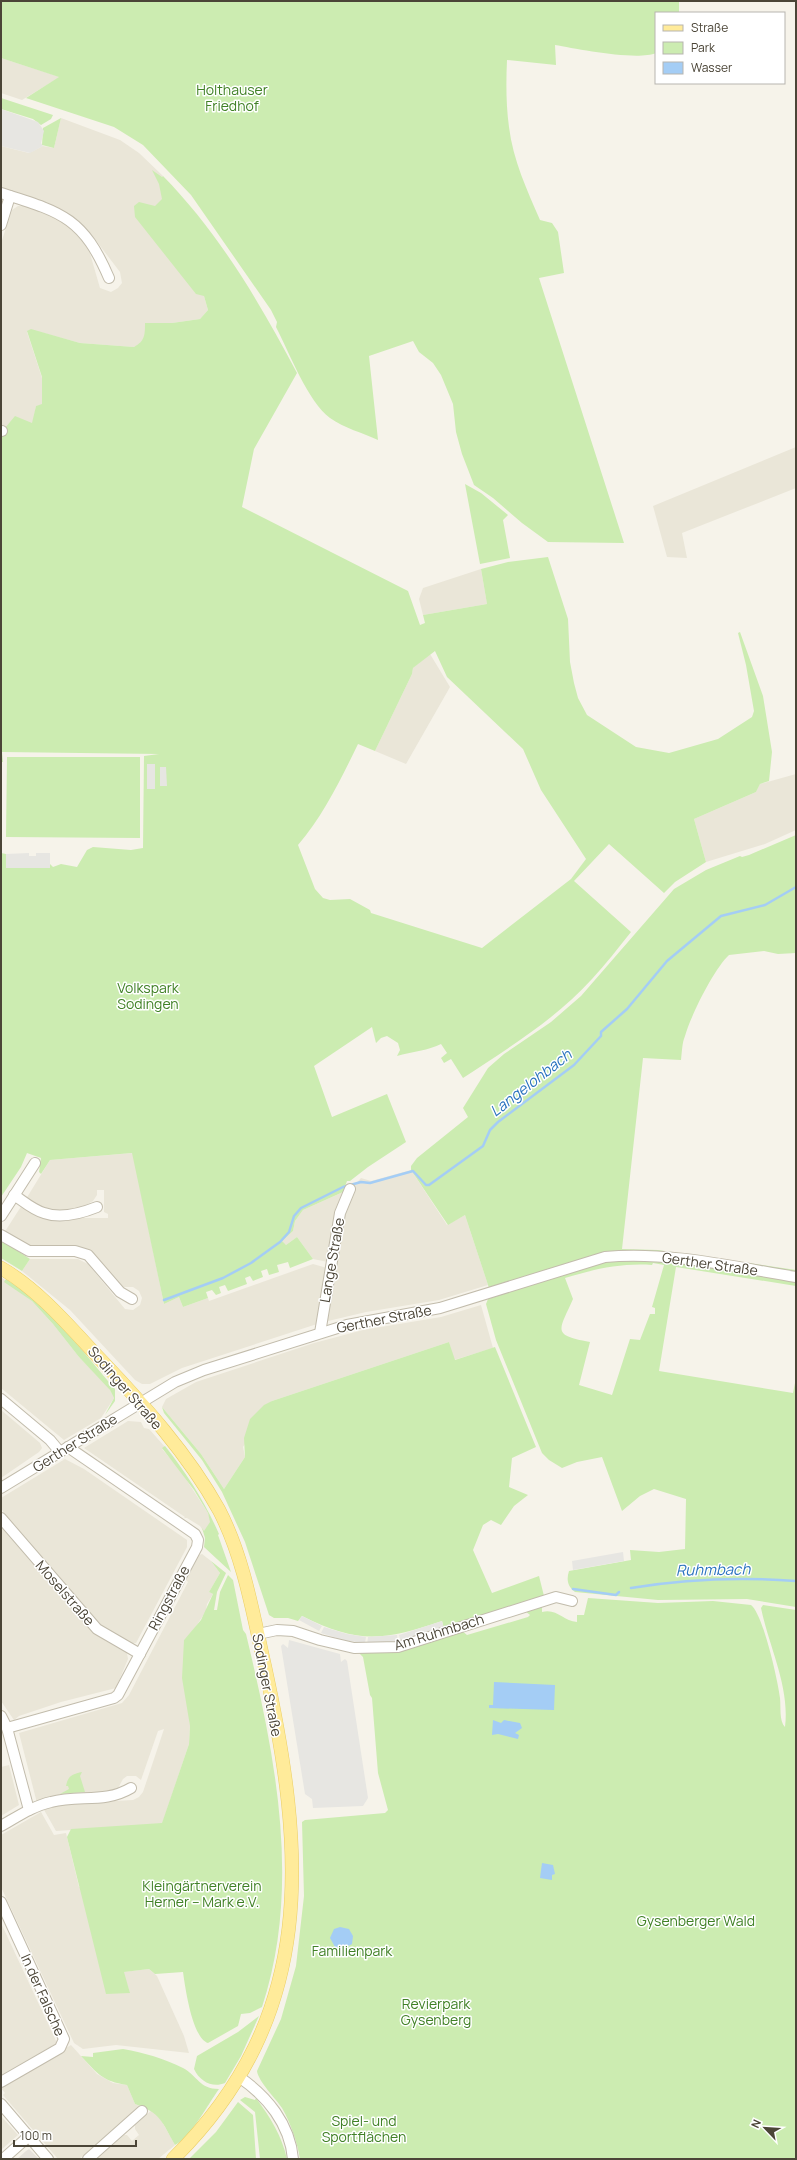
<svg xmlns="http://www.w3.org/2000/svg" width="797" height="2160" font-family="Manrope,sans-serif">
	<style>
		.residential { fill: #eae6d8 }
		.industrial { fill: #e6e2db }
		.green { fill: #ccecb1; fill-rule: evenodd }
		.parking { fill: #e7e6e2 }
		.water { fill: #a4cdf5 }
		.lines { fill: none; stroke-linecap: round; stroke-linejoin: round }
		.stream { stroke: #a4cdf5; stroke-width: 2.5 }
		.minor-casing { stroke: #c2bcac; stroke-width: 12 }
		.major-casing { stroke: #ebce63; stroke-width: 14 }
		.minor { stroke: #fff; stroke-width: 10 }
		.major { stroke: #ffeb9a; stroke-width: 13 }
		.labels { text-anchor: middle; stroke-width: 3; stroke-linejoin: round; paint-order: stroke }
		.park-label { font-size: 14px; fill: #408126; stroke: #fff }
		.street-label { font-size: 14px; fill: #4b4537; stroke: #fff }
		.water-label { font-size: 15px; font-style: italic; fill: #2972be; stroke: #fff }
	</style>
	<rect width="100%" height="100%" fill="#f6f3ea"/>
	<g class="residential">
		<polygon points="1,58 60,77 22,100 1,93"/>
		<polygon points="61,118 120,140 139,153 163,176 159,180 204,296 208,310 200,319 172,323 145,323 145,337 142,343 134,347 80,343 40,332 27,332 42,378 42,405 36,406 33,423 5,428 1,427 1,243 12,210 18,206 25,206 50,214 68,226 83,240 89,250 100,288 111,292 118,288 122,283 120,272 88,230 78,220 48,203 1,188 1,146 29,153 43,146 54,148"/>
		<polygon points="796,447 796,488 682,533 687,558 667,557 653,506"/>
		<polygon points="481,569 487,604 423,615 419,599 423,588"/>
		<polygon points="430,654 450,687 406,764 375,751 412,674 413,668"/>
		<polygon points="796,774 796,830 765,844 706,862 694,819 756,792 760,784"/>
		<polygon points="133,1153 164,1304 179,1297 183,1307 208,1298 209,1301 313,1264 327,1268 317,1324 182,1368 150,1384 142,1384 135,1380 70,1310 22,1271 30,1259 78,1259 88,1264 125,1309 133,1310 140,1305 142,1298 139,1291 133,1287 122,1287 96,1258 35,1249 4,1233 22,1205 48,1218 108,1218 108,1214 104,1212 104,1190 97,1190 97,1195 93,1201 75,1211 46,1210 26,1199 50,1160"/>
		<polygon points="411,1170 447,1225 465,1215 488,1285 439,1300 366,1312 324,1322 341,1233 348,1197 354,1186 361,1178 371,1181"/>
		<polygon points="343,1192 337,1211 328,1262 313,1259 297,1237 286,1245 284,1244 282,1241 293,1231 295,1221 303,1210"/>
		<polygon points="1,1277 32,1301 53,1324 79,1357 109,1388 114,1398 101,1418 64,1440 1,1388"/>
		<polygon points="481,1305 493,1348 454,1360 449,1342 272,1401 243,1447 245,1457 224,1489 201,1454 162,1407 166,1399 196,1382 314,1343 363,1330 441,1317"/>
		<polygon points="1,1410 40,1443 42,1448 39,1452 1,1478"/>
		<polygon points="128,1421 141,1422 144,1428 149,1429 165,1447 162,1449 180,1470 208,1513 211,1521 204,1532 200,1526 187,1518 184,1518 185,1517 84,1448"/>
		<polygon points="65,1459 84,1469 187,1540 187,1547 136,1643 131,1643 103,1627 93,1617 10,1522 1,1508 1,1498"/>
		<polygon points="1,1526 86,1624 106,1641 127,1653 128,1659 116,1688 61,1702 19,1716 14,1720 1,1701"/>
		<polygon points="202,1554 211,1561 220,1573 209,1592 213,1594 207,1604 206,1611 193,1631 184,1640 190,1726 189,1744 162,1824 56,1831 43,1808 61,1804 133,1800 139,1797 143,1792 164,1729 158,1731 141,1780 136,1776 127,1776 123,1779 117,1790 85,1796 82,1793 60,1794 58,1797 37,1803 19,1733 122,1703 129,1695 188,1582 186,1580 199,1555"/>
		<polygon points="9,1765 19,1805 1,1816 1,1767"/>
		<polygon points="41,1812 54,1835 66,1833 79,1887 81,1887 130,1993 123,1972 149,1969 157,1976 184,2036 189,2053 116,2045 83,2049 74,2043 1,1887 1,1835"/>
		<polygon points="1,1923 57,2043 1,2076"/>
		<polygon points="71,2045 97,2074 113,2083 127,2085 135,2104 140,2106 79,2159 58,2159 3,2095 5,2093 1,2088"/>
		<polygon points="152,2110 161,2120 175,2145 158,2159 97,2159 124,2135 127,2135 132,2141 139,2135 135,2129 135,2125"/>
		<polygon points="1,2116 18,2135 1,2150"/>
	</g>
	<polygon class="industrial" points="29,2149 39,2159 17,2159 26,2151"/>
	<g class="green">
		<path d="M1,1H679V13H656V53C637,61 577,49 555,45L556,65L507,60C506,82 506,105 509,127C513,160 527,190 540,220L552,223L558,232L564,273L539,278L624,543L548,542L522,523L493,498L474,485L462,454L456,432L453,404L441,375L433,363L419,352L413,341L369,356L378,440C363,433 344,428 330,418C308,402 289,352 276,327L277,322L271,310L191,195L143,145L114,127L26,98L59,77L1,58Z"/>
		<polygon points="1,98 53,115 51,119 41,125 33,119 1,109"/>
		<polygon points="61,118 54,148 42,145 43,128"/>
		<path d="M152,170L162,177L163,176C219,233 260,303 297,373L254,449L242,507L408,591L420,625L425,623L423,615L487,604L481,569L508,562L548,557L568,619L570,662L574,683L578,698L587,715L636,747L669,753L718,739L752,717L754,711L746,665L738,633L740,632L763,696L772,752L769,781L760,784L756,792L694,819L706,862L675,882L664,893L609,844L574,881L631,932C618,948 606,964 592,979C556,1019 507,1049 463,1078L451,1059L444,1063L441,1058L447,1053L441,1044C430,1050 411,1052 397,1056L400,1050L398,1043L387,1036L381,1038L376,1043L372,1027L314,1066L332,1117L387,1094L406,1142L368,1167L350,1181H347L343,1192L303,1210L295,1221L293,1231L282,1241L286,1245L297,1237L313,1259L290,1268L288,1262L277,1265L279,1272L269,1275L267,1269L261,1271L263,1277L253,1281L250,1276L245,1278L247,1284L228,1291L225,1285L219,1287L221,1293L216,1295L212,1290L206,1292L208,1298L183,1307L179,1297L164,1304L132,1153L50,1160L41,1174L39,1172L41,1158L27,1153L21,1167L1,1197V853L6,854V868L49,863L53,867L61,864L77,867L87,850L93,847L131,850L143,848L144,756L159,754L2,752L3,762H1V427L5,428L15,416L32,423L36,406L42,404V377L27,331L31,329L80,343L134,347C145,341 145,335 145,323H172L200,319L208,310L204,296L196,294L135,217L134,206L139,202L155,206L162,199L159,184ZM435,651L447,677L523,749L541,790L586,859L571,879L482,948L371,913L370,910L350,899L330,900L323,898L315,889L298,845C323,816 341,779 358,744L375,751L412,674L413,668Z"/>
		<polygon points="465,484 481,493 508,515 503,520 510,558 480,564"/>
		<polygon points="7,757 140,757 140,838 6,837"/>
		<path d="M796,835V953L778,954L764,951L729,955C714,969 691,1015 685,1036C682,1043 682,1052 681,1060L643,1058L622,1249L658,1250L796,1270V1286L676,1267L659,1371L793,1393L796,1378V1607L747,1599L658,1600L575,1592C568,1587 566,1580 569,1571L631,1560L630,1550L659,1552L685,1549L686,1499L654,1489L640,1496L622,1511L602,1457L577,1462L562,1468L549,1460L542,1453L496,1340L486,1304L488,1299L563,1274L489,1288L465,1215L448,1225L411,1170V1166L417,1158L468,1117L463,1108L488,1068L504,1054L551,1022L581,996L674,889L706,870L740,856L742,857L749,855ZM653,1263L664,1265L652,1307L655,1308V1314H650L640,1340L630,1339L612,1395L579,1385L590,1342C551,1335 559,1331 573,1299L565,1278C595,1269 621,1263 652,1265Z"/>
		<polygon points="1,1240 30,1259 22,1271 1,1258"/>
		<path d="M6,1279C50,1307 81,1350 115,1389V1401L105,1415L114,1398L110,1390L79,1357L53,1324L32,1301L4,1282Z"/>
		<path d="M449,1342L455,1360L495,1347L536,1447L512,1458L509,1487L528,1495L514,1506L501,1525L491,1520L483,1525L473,1550L492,1593L539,1576L544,1596L444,1629L442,1621C383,1641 358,1644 302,1616L298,1621L288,1618H274L269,1615L245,1542L222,1492L202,1460L164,1413L162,1407L201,1454L224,1489L245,1457L244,1438L250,1419L264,1405L272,1401Z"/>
		<path d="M165,1446C187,1474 205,1502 219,1534L218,1535L231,1572L204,1547L205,1538L202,1528L204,1531L210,1522L208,1513L194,1490L162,1448Z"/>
		<path d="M211,1561L226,1573L217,1592L214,1610H217L220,1592L228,1575L233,1580L243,1630L246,1634C275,1755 302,1885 262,2007L250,2013L241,2014L238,2026L208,2043C192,2038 185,1986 183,1972L155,1974L149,1969L124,1972L130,1993L106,1994L67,1837L71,1829L162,1823L189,1744L190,1726L182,1678L184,1640L201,1620L213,1594L209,1592L220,1573Z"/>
		<path d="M588,1598L658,1603L713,1601L751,1605C763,1614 778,1681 780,1698C781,1707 779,1721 785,1727C790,1687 769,1647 761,1608L763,1605L796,1610V2159H300C297,2142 291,2124 282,2108C276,2099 258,2081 257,2071L281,2019L296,1966L304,1896L302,1822L305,1820L385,1813L388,1810L378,1773L372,1698L370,1695L363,1657L358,1652L461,1630L467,1635L528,1617L530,1615L525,1611L542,1606V1612C557,1608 563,1621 577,1622V1615H584Z"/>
		<path d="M82,1772L80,1776L85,1792L60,1794L69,1789L68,1786H66C68,1776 72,1774 82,1772Z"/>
		<path d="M259,2016L241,2056L225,2083C213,2088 200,2082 194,2069L197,2056L238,2032Z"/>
		<path d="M123,2049C145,2053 163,2058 183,2068C198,2076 199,2089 219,2089C208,2104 191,2137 175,2145C162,2122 161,2113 135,2104L127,2085C102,2081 98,2074 81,2056L93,2057V2053Z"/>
		<path d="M245,2097L255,2100L256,2098C270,2117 282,2136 287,2159H260L255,2112L240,2100Z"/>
		<polygon points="238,2102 253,2115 256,2159 189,2159 216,2132"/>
	</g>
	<g class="parking">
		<polygon points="1,109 38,122 44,131 41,143 43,146 30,153 1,146"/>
		<rect x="147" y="764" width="8" height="25"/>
		<polygon points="160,767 166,767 167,786 160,786"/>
		<polygon points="29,853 29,856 36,856 36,853 50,853 50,868 6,868 6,854"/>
		<polygon points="623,1552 624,1561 573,1570 572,1561"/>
		<polygon points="302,1616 322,1626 319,1631 299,1620"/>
		<polygon points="442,1621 444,1629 401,1642 399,1635"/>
		<polygon points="324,1627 347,1634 366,1637 365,1643 347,1641 321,1633"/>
		<polygon points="397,1635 398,1643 367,1645 368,1637"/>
		<polygon points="289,1640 340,1654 341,1662 345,1659 347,1661 368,1798 363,1806 313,1808 312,1799 305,1794 281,1646 283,1644 288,1648"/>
	</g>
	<g class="water">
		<polygon points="494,1682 555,1685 554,1710 489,1708 489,1705 493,1705"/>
		<polygon points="493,1720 501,1723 504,1720 520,1723 522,1728 515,1733 519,1735 518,1739 498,1734 492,1735"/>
		<polygon points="542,1863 553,1865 555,1874 552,1875 552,1880 540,1878"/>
		<polygon points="340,1927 349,1929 353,1936 352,1944 343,1949 335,1947 330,1938 334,1929"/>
	</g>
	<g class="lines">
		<g class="stream">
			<polyline points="164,1300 223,1278 251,1263 280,1242 289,1232 294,1216 301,1208 343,1187 361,1182 370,1183 413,1171 426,1185 429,1185 483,1146 490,1130 498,1122 574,1065 601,1036 601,1032 627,1009 667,961 721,916 765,905 796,887"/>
			<path d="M631,1588C686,1579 741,1577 796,1581"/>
			<polyline points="573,1589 616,1595 619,1592"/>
		</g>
		<g class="minor-casing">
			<g id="minor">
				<path d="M1,193C61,212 83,217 109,278"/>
				<polyline points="1,225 10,196"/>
				<polyline points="1,431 2,431"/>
				<path d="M14,1195C23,1201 33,1210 44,1213C61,1219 82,1213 97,1207"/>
				<polyline points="1,1216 35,1163"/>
				<polyline points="1,1235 29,1251 75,1251 88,1255 120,1292 132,1299"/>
				<polyline points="320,1333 340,1213 350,1189"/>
				<polyline points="1,1399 50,1440 60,1452"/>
				<path d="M1,1488L175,1382L204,1370L347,1325L440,1308L605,1257C668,1251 734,1267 796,1277"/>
				<polyline points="1,1518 97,1629 140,1654"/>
				<polyline points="258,1634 277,1630 293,1631 320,1640 354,1648 398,1647 556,1597 572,1601"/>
				<polyline points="1,1716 7,1728 29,1810"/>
				<polyline points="7,1728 114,1698 118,1695 197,1547 198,1540 195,1534 68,1447"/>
				<path d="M1,1826C17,1817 33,1806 51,1802C79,1794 104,1804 131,1788"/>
				<polyline points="1,1902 64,2039 60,2048 1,2082"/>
				<path d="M239,2077C267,2096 290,2124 293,2159"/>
				<polyline points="1,2104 48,2159"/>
				<polyline points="3,2159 28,2137"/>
				<polyline points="88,2159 142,2111"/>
			</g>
		</g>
		<g class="major-casing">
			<path id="major" d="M1,1268C39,1290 69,1326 99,1358C143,1404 188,1454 219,1510C244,1558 253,1614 265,1667C305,1852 319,2015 173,2159"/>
		</g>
		<use href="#minor" class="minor"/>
		<use href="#major" class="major"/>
	</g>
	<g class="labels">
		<g class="park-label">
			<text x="232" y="95">Holthauser<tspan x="232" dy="16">Friedhof</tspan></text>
			<text x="148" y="993">Volkspark<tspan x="148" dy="16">Sodingen</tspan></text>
			<text x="202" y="1891">Kleingärtnerverein<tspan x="202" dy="16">Herner – Mark e.V.</tspan></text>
			<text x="696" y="1926">Gysenberger Wald</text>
			<text x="352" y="1956">Familienpark</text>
			<text x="436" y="2009">Revierpark<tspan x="436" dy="16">Gysenberg</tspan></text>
			<text x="364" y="2126">Spiel- und<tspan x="364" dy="16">Sportflächen</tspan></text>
		</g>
		<g class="street-label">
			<text transform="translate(332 1260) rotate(-80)" y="5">Lange Straße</text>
			<text transform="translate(710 1264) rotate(8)" y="5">Gerther Straße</text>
			<text transform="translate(384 1319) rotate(-11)" y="5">Gerther Straße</text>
			<text transform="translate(125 1388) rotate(49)" y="5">Sodinger Straße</text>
			<text transform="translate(75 1443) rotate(-32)" y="5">Gerther Straße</text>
			<text transform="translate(65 1593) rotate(49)" y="5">Moselstraße</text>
			<text transform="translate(169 1598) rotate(-62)" y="5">Ringstraße</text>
			<text transform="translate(439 1632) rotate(-17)" y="5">Am Ruhmbach</text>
			<text transform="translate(267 1685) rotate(79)" y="5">Sodinger Straße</text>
			<text transform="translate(43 1995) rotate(66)" y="5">In der Falsche</text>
		</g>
		<g class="water-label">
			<text transform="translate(531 1083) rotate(-38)" y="5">Langelohbach</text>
			<text transform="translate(713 1570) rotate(-1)" y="5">Ruhmbach</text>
		</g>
	</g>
	<rect width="797" height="2160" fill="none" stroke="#4b4537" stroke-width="4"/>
	<rect x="655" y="12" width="130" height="72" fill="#ffffff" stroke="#b7b5af"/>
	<rect x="663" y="25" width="20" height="6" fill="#ffeb9a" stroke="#b7b5af"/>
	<text x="691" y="32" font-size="12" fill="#4b4537">Straße</text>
	<rect x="663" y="42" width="20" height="12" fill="#ccecb1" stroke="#b7b5af"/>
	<text x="691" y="52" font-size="12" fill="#4b4537">Park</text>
	<rect x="663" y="62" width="20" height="12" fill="#a4cdf5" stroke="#b7b5af"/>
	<text x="691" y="72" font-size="12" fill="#4b4537">Wasser</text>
	<g transform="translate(765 2128) rotate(295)" stroke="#ffffff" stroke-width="3" paint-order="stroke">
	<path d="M0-3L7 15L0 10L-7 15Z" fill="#4b4537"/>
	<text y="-6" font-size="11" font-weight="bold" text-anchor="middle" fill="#4b4537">N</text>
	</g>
	<path d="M14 2140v6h122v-6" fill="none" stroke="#4b4537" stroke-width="2"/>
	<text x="20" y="2140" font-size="12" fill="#4b4537" stroke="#ffffff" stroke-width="3" paint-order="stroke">100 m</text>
</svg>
